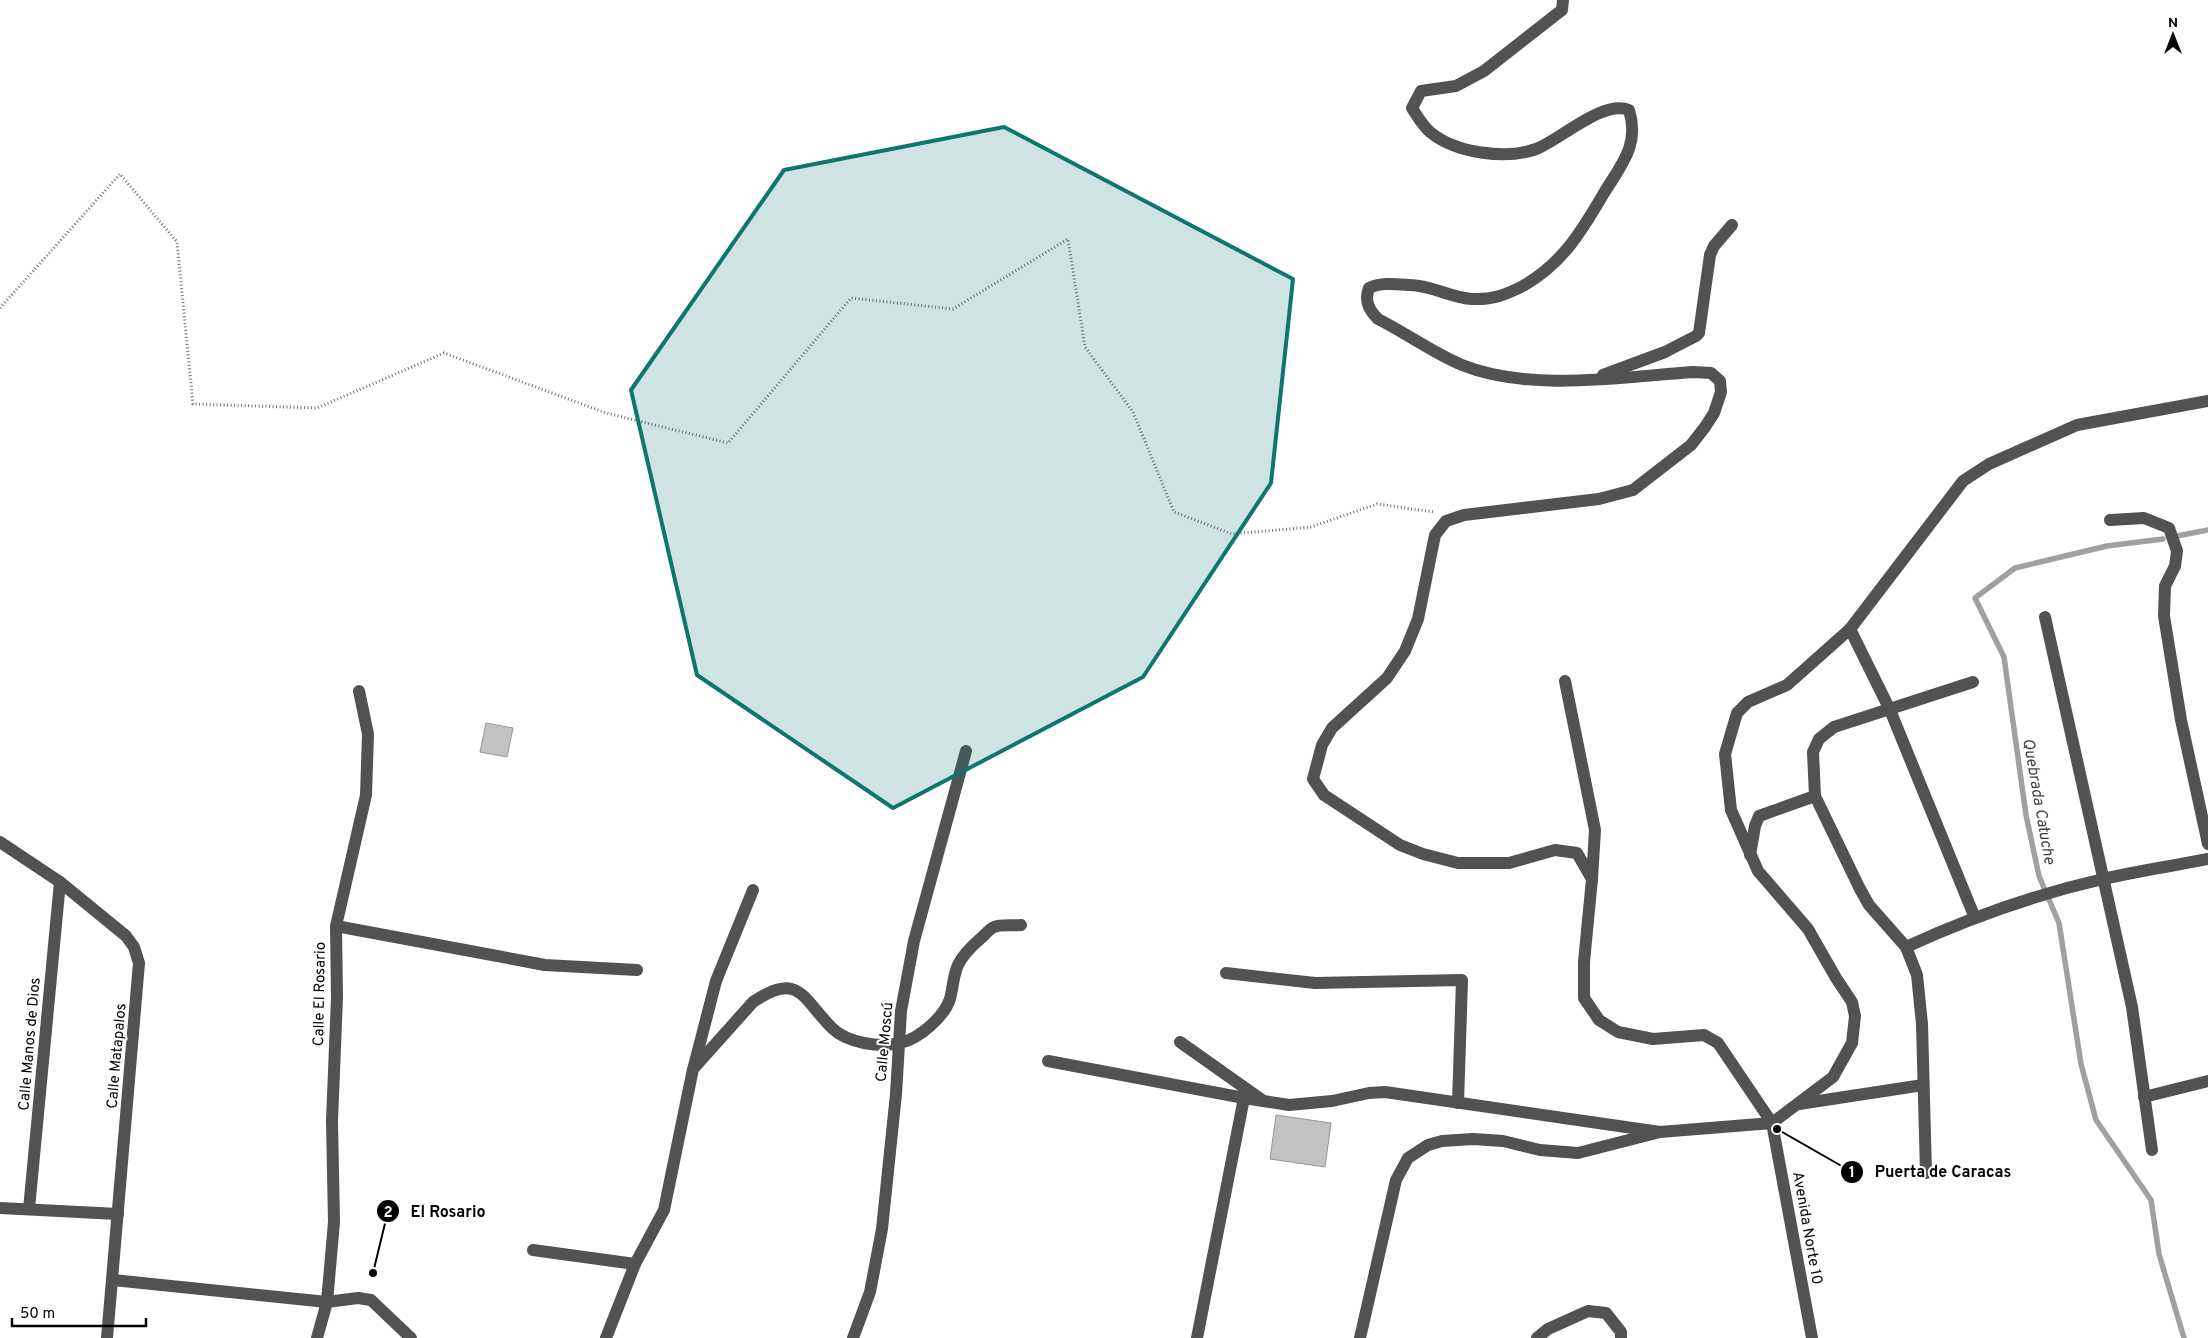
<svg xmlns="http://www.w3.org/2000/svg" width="2208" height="1338" font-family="Overpass,sans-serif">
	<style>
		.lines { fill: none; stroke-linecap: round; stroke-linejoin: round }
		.stream { stroke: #a0a0a0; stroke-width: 5.5 }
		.building { fill: #c2c2c2; stroke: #969696 }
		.path { stroke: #747474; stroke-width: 3; stroke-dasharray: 1 2.5; stroke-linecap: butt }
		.minor { stroke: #525252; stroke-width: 12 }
		.marked { fill: #0f766e; fill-opacity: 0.2; stroke: #0f766e; stroke-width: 4; stroke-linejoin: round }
		.labels { text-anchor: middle; stroke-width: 4; stroke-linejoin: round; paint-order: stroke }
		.street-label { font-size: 15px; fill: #000; stroke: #fff }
		.water-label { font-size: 16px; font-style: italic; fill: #414141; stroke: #fff }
		.leader { fill: none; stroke: #000; stroke-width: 2 }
		.callout-dot { fill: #000; stroke: #fff; stroke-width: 2 }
		.mark-label { font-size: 15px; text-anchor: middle; font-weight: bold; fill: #fff }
		.callout-label { font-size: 16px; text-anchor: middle; font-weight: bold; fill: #000; stroke: #fff; stroke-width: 4; stroke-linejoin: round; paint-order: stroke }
	</style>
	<rect width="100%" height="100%" fill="#fff"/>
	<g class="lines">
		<g class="stream">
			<polyline points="2177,536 2208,530"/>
			<polyline points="2163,539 2107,546 2015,568 1975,598 2004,657 2026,815 2039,876 2059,923 2081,1064 2096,1120 2151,1200 2159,1254 2184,1338"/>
		</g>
	</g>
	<g class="building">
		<polygon points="486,723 513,728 507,757 480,752"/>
		<polygon points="1276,1115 1331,1123 1325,1167 1270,1159"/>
	</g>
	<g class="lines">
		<polyline class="path" points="0,308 120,174 177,242 193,404 317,408 444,353 606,413 728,443 851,298 953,309 1068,239 1085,347 1133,412 1174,512 1232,534 1311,527 1377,504 1434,512"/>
		<g class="minor">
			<path d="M1563,0L1562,10L1484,71L1456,86L1421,91L1412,108C1417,116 1423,126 1430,132C1455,153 1506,160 1536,149C1560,140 1603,99 1629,110C1640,145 1621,165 1604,193C1581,232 1563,263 1523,286C1505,295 1493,300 1472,299C1451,298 1431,285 1410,285C1396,284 1381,282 1369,288C1364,301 1369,310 1378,319C1406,333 1433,353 1462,365C1529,392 1622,377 1693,372L1711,373L1720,381L1721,392L1714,413L1705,427L1691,445L1633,490L1599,499L1464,515L1446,521L1435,535L1418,619L1405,651L1387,678L1332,728L1322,745L1313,779L1324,795L1400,845L1423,854L1458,863H1509L1555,850L1577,853L1592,879L1584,962V998L1599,1020L1618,1032L1653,1039L1704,1035L1718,1043L1772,1123L1812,1338"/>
			<polyline points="1603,375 1665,352 1696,336 1699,333 1710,255 1714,246 1732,225"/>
			<polyline points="2110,520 2144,518 2169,528 2177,551 2175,566 2165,586 2164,616 2181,720 2208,844"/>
			<polyline points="2045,617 2132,1007 2152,1150"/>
			<polyline points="1850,629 1890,710 1975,918"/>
			<polyline points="1565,681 1595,830 1592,879"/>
			<polyline points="0,842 60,882 126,936 134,947 139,963 107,1338"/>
			<polyline points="1750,855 1755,826 1759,816 1815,796"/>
			<polyline points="336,926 545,965 637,970"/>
			<path d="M1906,947C1967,919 2037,894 2103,879C2138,871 2173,866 2208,859"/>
			<polyline points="1226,973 1315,983 1462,980 1458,1103"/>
			<polyline points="1180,1042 1262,1100"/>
			<polyline points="1048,1061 1244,1098"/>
			<polyline points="694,1066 716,981 753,890"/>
			<polyline points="2144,1097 2208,1081"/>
			<polyline points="1799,1104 1923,1085"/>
			<polyline points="1772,1123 1833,1077 1852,1043 1855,1016 1852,1002 1836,978 1808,929 1758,871 1731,810 1725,754 1737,713 1748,702 1787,685 1850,629 1963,481 1989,464 2077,425 2208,401"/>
			<polyline points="1926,1173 1922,1024 1917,975 1906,947 1869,905 1860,889 1815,796 1813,752 1819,739 1834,727 1973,682"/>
			<polyline points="0,1208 118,1214"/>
			<polyline points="29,1209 60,882"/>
			<polyline points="533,1250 635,1264"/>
			<polyline points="113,1280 327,1302 358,1298 371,1300 411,1338"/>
			<polyline points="317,1338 327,1302 334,1222 332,1121 337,997 336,926 366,795 368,734 359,691"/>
			<path d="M606,1338L635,1264L664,1210L693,1069L753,1002C799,971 802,998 832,1028C847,1043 880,1048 900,1043C919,1039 944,1017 950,999C953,988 953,976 958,965C962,956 972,946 980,939C984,936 989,929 994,927C1001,924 1013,926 1021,925"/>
			<polyline points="853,1338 870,1292 882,1229 896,1094 901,1011 914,941 966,751"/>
			<polyline points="1197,1338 1244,1098 1289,1105 1332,1101 1369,1093 1385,1092 1660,1132"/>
			<polyline points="1360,1338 1396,1180 1408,1158 1428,1145 1442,1141 1473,1139 1503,1141 1540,1150 1578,1153 1660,1132 1772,1123"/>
			<polyline points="1537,1338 1548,1329 1588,1311 1606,1313 1621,1332 1621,1338"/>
		</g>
	</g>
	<path class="marked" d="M1004,127L1293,279L1271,483L1143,677L893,808L697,675L631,390L784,170Z"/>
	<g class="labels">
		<g class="street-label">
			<text transform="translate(319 994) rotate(-89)" y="5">Calle El Rosario</text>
			<text transform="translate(884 1042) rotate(-85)" y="5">Calle Moscú</text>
			<text transform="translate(29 1044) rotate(-85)" y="5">Calle Manos de Dios</text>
			<text transform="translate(116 1056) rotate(-85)" y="5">Calle Matapalos</text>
			<text transform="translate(1808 1228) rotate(80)" y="5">Avenida Norte 10</text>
		</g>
		<g class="water-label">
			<text transform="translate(2040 801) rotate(80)" y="6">Quebrada Catuche</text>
		</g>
	</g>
	<path class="leader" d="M1777 1129L1852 1172M373 1273L388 1211"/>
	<g class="callout-dot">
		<circle cx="1777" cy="1129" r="5"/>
		<circle cx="373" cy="1273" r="5"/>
		<circle cx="1852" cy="1172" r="12"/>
		<circle cx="388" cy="1211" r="12"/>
	</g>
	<g class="mark-label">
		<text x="1852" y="1177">1</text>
		<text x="388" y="1217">2</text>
	</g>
	<g class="callout-label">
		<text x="1943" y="1177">Puerta de Caracas</text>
		<text x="448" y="1217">El Rosario</text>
	</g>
	<g transform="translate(2173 35)" stroke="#ffffff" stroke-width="4" paint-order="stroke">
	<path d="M0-4L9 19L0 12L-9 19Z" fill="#000000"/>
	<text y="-8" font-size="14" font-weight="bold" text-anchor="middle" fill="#000000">N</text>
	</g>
	<path d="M12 1318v8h134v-8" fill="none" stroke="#000000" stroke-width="2.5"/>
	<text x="20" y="1318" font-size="15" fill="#000000" stroke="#ffffff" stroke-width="4" paint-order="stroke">50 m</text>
</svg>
